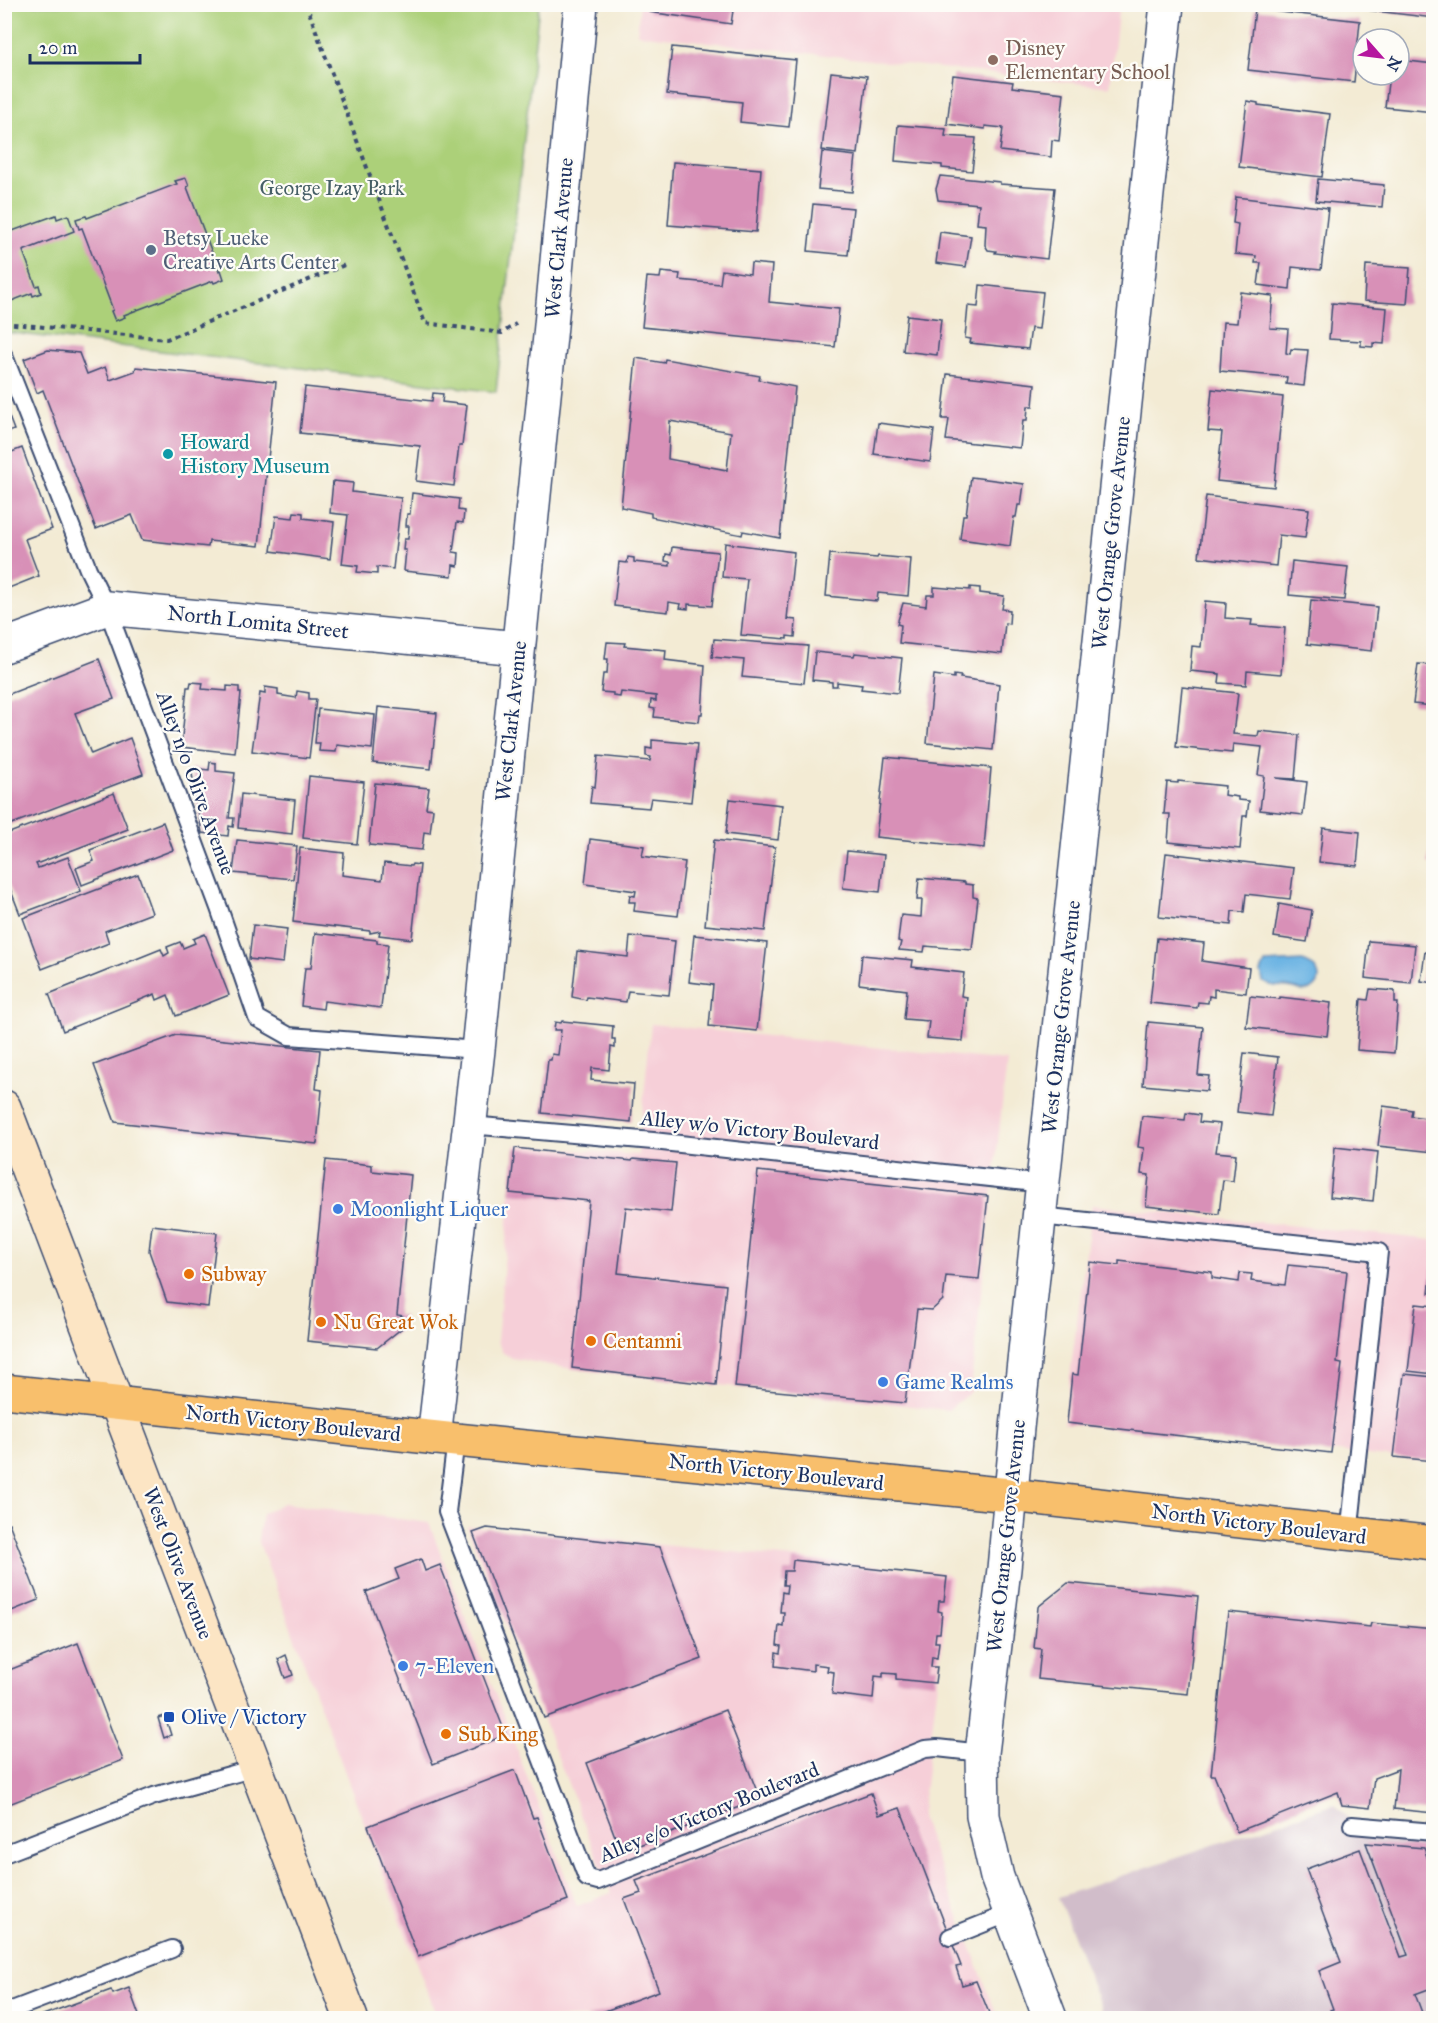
<svg xmlns="http://www.w3.org/2000/svg" width="1438" height="2023" font-family="'IM FELL Great Primer',serif">
	<style>
		.built { fill: #f6cfd8 }
		.industrial { fill: #d1bdca }
		.green { fill: #acd079; stroke: #64806c; stroke-width: 1.5 }
		.water { fill: #6bb3e3; stroke: #4371a0; stroke-width: 1.5 }
		.building { fill: #d890b7; fill-rule: evenodd }
		.lines { fill: none; stroke-linecap: round; stroke-linejoin: round }
		.service-casing { stroke: #3b4b70; stroke-width: 20 }
		.minor-casing { stroke: #3b4b70; stroke-width: 36 }
		.secondary-casing { stroke: #3b4b70; stroke-width: 36 }
		.primary-casing { stroke: #3b4b70; stroke-width: 36 }
		.path { stroke: #3b4b70; stroke-width: 4; stroke-dasharray: 4.5 4.5; stroke-linecap: butt }
		.service { stroke: #fff; stroke-width: 16 }
		.minor { stroke: #fff; stroke-width: 33 }
		.secondary { stroke: #fce5c4; stroke-width: 33 }
		.primary { stroke: #f8bf6c; stroke-width: 33 }
		.education-dot { fill: #8d6e63; stroke: #fdfcf7; stroke-width: 2 }
		.service-dot { fill: #5c6f8a; stroke: #fdfcf7; stroke-width: 2 }
		.culture-dot { fill: #0f9aa8; stroke: #fdfcf7; stroke-width: 2 }
		.shop-dot { fill: #3f7fe0; stroke: #fdfcf7; stroke-width: 2 }
		.food-dot { fill: #e8710a; stroke: #fdfcf7; stroke-width: 2 }
		.transit-dot { fill: #1a4fb4; stroke: #fdfcf7; stroke-width: 2 }
		.labels { text-anchor: middle; stroke-width: 4.5; stroke-linejoin: round; paint-order: stroke }
		.education-label { font-size: 21px; fill: #785e54; stroke: #fdfcf7; text-anchor: start }
		.park-label { font-size: 21px; fill: #465f66; stroke: #fdfcf7 }
		.service-label { font-size: 21px; fill: #4e5e75; stroke: #fdfcf7; text-anchor: start }
		.street-label { font-size: 21px; fill: #1b2f5e; stroke: #fdfcf7 }
		.culture-label { font-size: 21px; fill: #0d838f; stroke: #fdfcf7; text-anchor: start }
		.shop-label { font-size: 21px; fill: #366cbe; stroke: #fdfcf7; text-anchor: start }
		.food-label { font-size: 21px; fill: #c56008; stroke: #fdfcf7; text-anchor: start }
		.transit-label { font-size: 21px; fill: #164399; stroke: #fdfcf7; text-anchor: start }
	</style>
	<rect width="100%" height="100%" fill="#fdfcf7"/>
	<filter id="ink" filterUnits="userSpaceOnUse"><feTurbulence type="fractalNoise" baseFrequency=".0167" numOctaves="2"/><feDisplacementMap in="SourceGraphic" scale="12" xChannelSelector="R" yChannelSelector="G"/><feConvolveMatrix kernelMatrix="1 2 1 2 8 2 1 2 1" color-interpolation-filters="sRGB"/></filter>
	<filter id="wash" filterUnits="userSpaceOnUse"><feTurbulence type="fractalNoise" baseFrequency=".008" numOctaves="4" result="noise"/><feDisplacementMap in="SourceGraphic" scale="24" xChannelSelector="R" yChannelSelector="G"/><feGaussianBlur stdDeviation="1.35" result="paint"/><feColorMatrix in="noise" values="0 0 0 0 0 0 0 0 0 0 0 0 0 0 0 0 0 1.4 0 .05"/><feComposite in="paint" operator="in"/></filter>
	<g filter="url(#wash)">
		<rect width="100%" height="100%" fill="#f3ebd4"/>
		<g class="built">
			<polygon points="640,5 1119,5 1110,87 637,34"/>
			<polygon points="651,1024 1007,1061 970,1392 948,1410 572,1369 512,1358 503,1353 497,1341 515,1145 638,1155"/>
			<polygon points="1092,1205 1433,1240 1433,1462 1064,1423"/>
			<polygon points="283,1503 429,1523 577,1906 611,1893 467,1526 945,1573 951,1577 921,1818 998,2018 437,2018 258,1540 262,1514"/>
		</g>
		<polygon class="industrial" points="1335,1804 1366,1838 1433,1845 1433,2018 1105,2018 1058,1897"/>
		<polygon class="green" points="5,5 539,5 496,392 5,332"/>
		<path class="water" d="M1302,961C1323,966 1326,990 1302,991C1286,983 1275,990 1263,982L1261,972L1265,963Z"/>
		<g id="blocks">
			<g class="building">
				<polygon points="650,4 734,4 731,24 649,12"/>
				<polygon points="1367,4 1434,4 1434,18 1367,10"/>
				<polygon points="1255,9 1360,21 1354,82 1248,70"/>
				<polygon points="672,47 796,60 789,127 740,122 742,102 667,94"/>
				<polygon points="1399,60 1434,64 1434,112 1385,107 1389,75 1399,75"/>
				<polygon points="831,72 867,76 858,154 822,150"/>
				<polygon points="953,75 1013,82 1012,87 1064,93 1059,141 1052,140 1051,157 1000,151 1003,128 985,126 985,129 947,124"/>
				<polygon points="1247,101 1258,103 1258,105 1330,114 1322,177 1239,167"/>
				<polygon points="898,125 946,129 945,136 976,138 972,171 942,168 942,165 895,161"/>
				<polygon points="822,152 856,156 852,192 818,189"/>
				<polygon points="673,162 761,169 756,232 668,225"/>
				<polygon points="940,176 1000,182 1000,184 1055,188 1047,259 995,253 996,251 988,250 985,245 986,225 977,224 979,204 938,200 936,189"/>
				<polygon points="186,178 189,186 187,187 219,271 221,270 224,279 214,283 213,281 124,315 125,317 115,321 111,311 113,310 82,228 79,229 76,219 86,216 87,218 177,184 175,181"/>
				<polygon points="1318,179 1384,185 1382,207 1316,201"/>
				<polygon points="1236,197 1328,208 1321,270 1292,267 1290,289 1258,285 1261,263 1255,263 1256,256 1235,254 1238,224 1233,223"/>
				<polygon points="813,204 853,208 848,255 808,251"/>
				<polygon points="56,215 57,219 68,215 74,231 23,251 36,286 39,285 41,293 33,296 32,293 4,304 4,234"/>
				<polygon points="940,232 971,236 966,267 936,263"/>
				<polygon points="751,263 772,265 769,302 839,309 835,347 642,327 647,277 660,278 661,272 680,274 679,280 720,284 722,270 750,274"/>
				<polygon points="1366,265 1410,268 1407,304 1364,301"/>
				<polygon points="980,285 1043,292 1039,329 1031,328 1028,349 970,343 971,339 965,338 968,306 978,307"/>
				<polygon points="1240,292 1273,296 1270,328 1288,329 1286,353 1290,354 1291,349 1308,350 1304,386 1286,384 1287,377 1220,371 1223,322 1237,323"/>
				<polygon points="1332,303 1387,308 1384,344 1373,343 1373,347 1361,346 1361,341 1329,339"/>
				<polygon points="907,315 941,319 937,355 903,351"/>
				<polygon points="48,350 79,353 87,374 105,367 110,380 135,371 136,367 276,382 259,546 209,541 208,547 142,540 132,515 96,529 43,390 37,393 24,359"/>
				<path d="M636,358L664,363L665,359L760,376L759,380L795,387L780,538L743,531L742,535L651,517V513L621,507ZM670,421L731,432L727,470L668,459Z"/>
				<polygon points="947,374 1035,384 1033,406 1028,406 1027,420 1023,420 1020,448 946,440 949,419 942,419"/>
				<polygon points="305,387 432,401 433,393 443,394 442,402 467,405 462,446 459,446 454,486 416,481 420,446 300,433"/>
				<polygon points="1212,389 1283,397 1274,487 1217,481 1222,432 1208,431"/>
				<polygon points="4,409 6,409 14,430 4,433"/>
				<polygon points="878,423 934,430 930,462 874,454"/>
				<polygon points="22,448 52,529 25,539 39,576 4,590 4,455"/>
				<polygon points="971,477 1024,484 1021,505 1018,505 1016,517 1014,517 1010,546 960,539 963,515 966,515"/>
				<polygon points="333,481 353,483 352,492 401,498 393,569 377,567 377,574 357,572 358,566 342,564 348,515 330,513"/>
				<polygon points="412,493 459,499 458,510 464,511 463,523 457,522 453,552 459,553 458,566 453,565 452,576 404,571 406,550 403,550 404,539 408,539 409,526 406,526 407,514 410,514"/>
				<polygon points="1206,496 1309,509 1305,538 1279,535 1276,566 1199,557"/>
				<polygon points="294,512 303,513 303,518 334,522 330,559 271,551 276,516 293,518"/>
				<polygon points="725,543 794,552 787,619 796,620 795,637 787,636 787,639 741,635 747,579 722,577"/>
				<polygon points="672,547 718,552 712,606 688,604 688,609 680,608 681,604 669,602 668,612 614,606 619,562 627,563 628,557 634,558 634,562 670,566 670,562 665,561 666,554 671,555"/>
				<polygon points="830,554 877,558 878,556 911,559 908,596 878,593 877,601 826,596"/>
				<polygon points="1292,561 1348,567 1344,600 1289,595"/>
				<polygon points="934,587 970,590 970,587 980,588 980,593 1004,596 1002,609 1010,610 1009,624 1005,623 1002,654 899,643 901,625 897,624 903,603 926,606 927,595 934,595"/>
				<polygon points="1311,600 1377,607 1372,651 1307,644"/>
				<polygon points="1205,601 1226,603 1225,618 1252,620 1251,625 1285,628 1281,674 1247,671 1246,685 1219,683 1220,674 1190,671 1192,646 1201,647"/>
				<polygon points="714,639 808,646 804,683 742,677 744,660 712,657"/>
				<polygon points="607,642 625,643 624,646 666,650 665,660 705,665 702,714 700,714 699,722 654,717 655,709 650,708 651,700 656,701 656,696 621,692 620,697 613,696 613,693 601,692 603,674 607,674 608,659 605,659"/>
				<polygon points="815,652 854,656 855,653 902,658 898,693 861,689 862,685 837,682 837,686 832,686 832,682 812,680"/>
				<polygon points="99,659 114,699 75,713 91,754 130,738 143,774 4,827 4,696"/>
				<polygon points="1418,664 1434,665 1434,706 1413,704"/>
				<polygon points="934,675 954,678 954,675 961,676 960,678 999,684 993,750 927,743"/>
				<polygon points="191,682 203,683 202,689 227,691 227,686 239,687 239,693 241,693 235,753 181,747 187,687 190,687"/>
				<polygon points="265,687 278,689 278,695 296,698 297,691 309,693 309,699 316,699 309,758 252,751 260,693 265,694"/>
				<polygon points="1182,687 1238,693 1233,734 1258,736 1259,731 1299,735 1295,779 1276,778 1307,782 1303,815 1260,810 1264,776 1258,775 1262,747 1233,744 1232,753 1176,747"/>
				<polygon points="378,707 437,713 431,769 373,763"/>
				<polygon points="318,709 375,715 372,749 337,745 336,752 319,751 320,743 315,743"/>
				<polygon points="652,740 697,744 691,802 651,798 649,808 590,803 592,786 595,787 598,756 650,761 651,757 646,756 646,748 652,749"/>
				<polygon points="885,757 991,768 984,848 876,837"/>
				<polygon points="210,762 216,763 216,771 235,773 229,818 234,818 233,827 229,826 228,836 202,833 191,768 209,770"/>
				<polygon points="309,776 364,782 357,844 303,838"/>
				<polygon points="1178,781 1225,786 1224,795 1238,797 1238,800 1249,801 1247,816 1243,816 1240,849 1168,842 1170,814 1164,814 1167,782 1178,783"/>
				<polygon points="375,783 429,788 426,808 433,809 430,833 424,832 422,850 369,845"/>
				<polygon points="114,793 128,829 36,864 38,868 68,857 81,891 20,914 4,873 4,835"/>
				<polygon points="241,794 295,800 292,834 238,828"/>
				<polygon points="730,799 782,805 778,840 726,834"/>
				<polygon points="163,822 173,850 82,885 76,868 94,861 90,850"/>
				<polygon points="1323,828 1360,832 1357,866 1319,862"/>
				<polygon points="1432,838 1434,839 1434,864 1428,863"/>
				<polygon points="590,839 644,846 642,856 685,862 678,916 634,911 635,902 629,902 630,895 635,896 636,891 585,884"/>
				<polygon points="237,840 297,846 293,879 233,873"/>
				<polygon points="714,840 775,847 765,931 705,925"/>
				<polygon points="300,848 344,853 342,875 382,880 384,863 411,866 412,864 420,865 412,939 379,935 380,931 370,933 370,931 293,922"/>
				<polygon points="847,851 884,855 880,892 843,888"/>
				<polygon points="1166,853 1294,868 1290,899 1246,894 1244,912 1232,911 1231,925 1159,917"/>
				<polygon points="138,874 152,913 105,931 109,943 42,969 23,918"/>
				<polygon points="919,878 965,882 965,884 973,885 973,897 978,898 972,950 925,946 924,952 899,950 901,942 898,941 901,915 921,917 922,900 917,900"/>
				<polygon points="1279,904 1312,910 1307,942 1274,937"/>
				<polygon points="253,925 287,929 283,963 249,959"/>
				<polygon points="315,933 377,940 377,943 388,944 381,1008 324,1001 323,1009 301,1006 305,968 311,968"/>
				<polygon points="205,934 229,995 176,1016 168,995 157,1000 155,994 63,1031 49,994 161,949 164,956 169,953 167,947 180,942 183,948 195,943 193,939"/>
				<polygon points="694,935 767,943 757,1031 709,1026 713,985 689,982"/>
				<polygon points="630,936 675,941 669,995 628,991 626,1002 587,997 586,1000 572,997 577,951 628,957"/>
				<polygon points="1157,938 1204,943 1202,961 1249,968 1246,993 1214,989 1214,997 1209,996 1208,1003 1198,1002 1197,1008 1150,1003"/>
				<polygon points="1369,941 1415,945 1411,983 1365,978"/>
				<polygon points="1425,952 1434,954 1434,983 1421,981"/>
				<polygon points="862,955 913,960 912,967 964,973 961,996 967,997 963,1041 927,1038 929,1021 904,1019 907,990 859,984"/>
				<polygon points="1370,989 1395,991 1395,1003 1398,1003 1394,1053 1357,1050 1361,999 1368,1000"/>
				<polygon points="1250,996 1280,999 1280,997 1331,1003 1327,1036 1246,1027"/>
				<polygon points="562,1021 613,1026 612,1039 615,1039 615,1048 611,1047 609,1070 592,1068 591,1080 634,1084 631,1122 542,1113 548,1060 551,1060 552,1054 558,1055 561,1030 554,1030 555,1022 561,1023"/>
				<polygon points="1148,1022 1203,1027 1198,1075 1209,1076 1207,1091 1143,1085"/>
				<polygon points="176,1035 320,1050 316,1089 322,1090 317,1144 115,1122 94,1065"/>
				<polygon points="1244,1053 1278,1057 1271,1116 1237,1112"/>
				<polygon points="1383,1106 1412,1110 1411,1116 1434,1119 1434,1152 1378,1146"/>
				<polygon points="1186,1113 1200,1115 1199,1122 1220,1124 1216,1152 1236,1154 1233,1181 1223,1180 1219,1214 1146,1206 1149,1175 1141,1174 1144,1148 1138,1147 1142,1116 1185,1120"/>
				<polygon points="1335,1147 1378,1152 1373,1201 1330,1197"/>
				<polygon points="515,1148 632,1161 633,1159 676,1163 671,1212 626,1207 618,1273 726,1285 716,1385 572,1368 589,1201 510,1193"/>
				<polygon points="326,1160 372,1165 372,1171 411,1175 397,1315 403,1316 402,1328 377,1348 307,1341"/>
				<polygon points="758,1171 988,1196 979,1279 946,1276 943,1300 932,1310 917,1309 905,1403 735,1387"/>
				<polygon points="152,1225 217,1233 208,1307 167,1302 149,1251"/>
				<polygon points="1119,1261 1212,1272 1212,1278 1239,1282 1240,1273 1252,1274 1251,1281 1285,1285 1288,1265 1347,1271 1337,1363 1342,1364 1331,1453 1067,1423 1072,1374 1078,1375 1090,1262 1119,1265"/>
				<polygon points="1432,1267 1434,1267 1434,1293 1429,1293"/>
				<polygon points="1416,1304 1434,1306 1434,1374 1408,1371"/>
				<polygon points="1404,1374 1434,1377 1434,1461 1394,1457"/>
				<polygon points="9,1523 39,1600 4,1614 4,1525"/>
				<polygon points="487,1528 660,1547 702,1659 544,1718 473,1533"/>
				<polygon points="421,1559 425,1571 440,1565 506,1735 433,1764 366,1592 399,1579 395,1569"/>
				<polygon points="793,1560 947,1577 944,1601 939,1601 938,1611 942,1612 940,1633 936,1633 935,1642 939,1642 937,1658 932,1657 931,1667 937,1667 935,1683 896,1679 896,1674 883,1673 883,1677 875,1676 873,1699 832,1694 834,1672 827,1671 828,1666 813,1664 813,1671 775,1666 776,1652 780,1653 781,1646 777,1645 779,1625 783,1626 784,1612 780,1612 782,1592 786,1593 787,1585 783,1585 784,1571 792,1571"/>
				<polygon points="1068,1583 1198,1596 1188,1694 1038,1679 1041,1649 1034,1648 1038,1607"/>
				<polygon points="1228,1612 1370,1627 1371,1623 1434,1629 1434,1813 1394,1809 1398,1769 1374,1778 1370,1808 1342,1805 1338,1792 1237,1832 1214,1775 1211,1775"/>
				<polygon points="78,1643 123,1760 4,1806 4,1672"/>
				<polygon points="286,1655 293,1675 285,1678 278,1659"/>
				<polygon points="725,1710 760,1799 621,1852 587,1763"/>
				<polygon points="165,1716 171,1735 164,1738 158,1718"/>
				<polygon points="515,1770 533,1818 537,1817 568,1900 418,1957 368,1826"/>
				<polygon points="871,1793 879,1815 900,1808 961,1966 956,1967 962,1985 976,1981 991,2018 586,2018 659,1991 624,1899 641,1893 636,1881"/>
				<polygon points="1366,1843 1424,1848 1434,1877 1434,1987 1415,1994 1424,2018 1333,2018 1330,2010 1333,2009 1319,1971 1341,1962 1306,1869 1360,1849 1401,1957 1408,1955"/>
				<polygon points="129,1988 140,2018 35,2018 111,1990 113,1994"/>
			</g>
		</g>
	</g>
	<g filter="url(#ink)">
		<use href="#blocks" fill-opacity="0" stroke="#3b4b70" stroke-width="1.5"/>
		<g class="lines">
			<g class="service-casing">
				<g id="service">
					<polyline points="4,356 88,569 107,608 219,908 257,1018 289,1036 478,1050"/>
					<polyline points="470,1125 653,1141 1044,1184"/>
					<polyline points="1040,1216 1379,1252 1349,1535"/>
					<polyline points="456,1440 447,1512 587,1878 598,1881 925,1749 937,1748 982,1753"/>
					<polyline points="1352,1825 1434,1832"/>
					<polyline points="4,1854 154,1796 255,1768"/>
					<polyline points="950,1937 1010,1913"/>
					<polyline points="4,2013 172,1949"/>
				</g>
			</g>
			<g class="minor-casing">
				<g id="minor">
					<polyline points="4,646 107,608 518,648"/>
					<polyline points="434,1438 478,1050 550,336 581,4"/>
					<polyline points="1050,2018 997,1877 983,1816 982,1753 1004,1569 1017,1428 1167,4"/>
				</g>
			</g>
			<g class="secondary-casing">
				<polyline id="secondary" points="4,1107 351,2018"/>
			</g>
			<g class="primary-casing">
				<polyline id="primary" points="4,1391 456,1440 1010,1495 1434,1543"/>
			</g>
			<g class="path">
				<polyline points="306,4 425,323 502,333 516,324"/>
				<polyline points="4,323 167,339 347,264"/>
			</g>
			<use href="#service" class="service"/>
			<use href="#minor" class="minor"/>
			<use href="#secondary" class="secondary"/>
			<use href="#primary" class="primary"/>
		</g>
	</g>
	<circle class="education-dot" cx="993" cy="60" r="6"/>
	<circle class="service-dot" cx="151" cy="250" r="6"/>
	<circle class="culture-dot" cx="168" cy="454" r="6"/>
	<g class="shop-dot">
		<circle cx="338" cy="1209" r="6"/>
		<circle cx="883" cy="1382" r="6"/>
		<circle cx="403" cy="1666" r="6"/>
	</g>
	<g class="food-dot">
		<circle cx="189" cy="1274" r="6"/>
		<circle cx="321" cy="1322" r="6"/>
		<circle cx="591" cy="1341" r="6"/>
		<circle cx="446" cy="1734" r="6"/>
	</g>
	<rect class="transit-dot" x="163" y="1711" width="12" height="12" rx="3"/>
	<g class="labels">
		<g class="education-label">
			<text x="1005" y="55">Disney<tspan x="1005" dy="24">Elementary School</tspan></text>
		</g>
		<g class="park-label">
			<text x="332" y="195">George Izay Park</text>
		</g>
		<g class="service-label">
			<text x="163" y="245">Betsy Lueke<tspan x="163" dy="24">Creative Arts Center</tspan></text>
		</g>
		<g class="street-label">
			<text transform="translate(559 238) rotate(-85)" y="7">West Clark Avenue</text>
			<text transform="translate(1111 533) rotate(-84)" y="7">West Orange Grove Avenue</text>
			<text transform="translate(258 622) rotate(6)" y="7">North Lomita Street</text>
			<text transform="translate(511 721) rotate(-84)" y="7">West Clark Avenue</text>
			<text transform="translate(196 783) rotate(70)" y="7">Alley n/o Olive Avenue</text>
			<text transform="translate(1061 1017) rotate(-84)" y="7">West Orange Grove Avenue</text>
			<text transform="translate(760 1130) rotate(6)" y="7">Alley w/o Victory Boulevard</text>
			<text transform="translate(293 1423) rotate(6)" y="7">North Victory Boulevard</text>
			<text transform="translate(776 1472) rotate(6)" y="7">North Victory Boulevard</text>
			<text transform="translate(1259 1524) rotate(7)" y="7">North Victory Boulevard</text>
			<text transform="translate(1006 1536) rotate(-84)" y="7">West Orange Grove Avenue</text>
			<text transform="translate(178 1563) rotate(69)" y="7">West Olive Avenue</text>
			<text transform="translate(709 1812) rotate(-22)" y="7">Alley e/o Victory Boulevard</text>
		</g>
		<g class="culture-label">
			<text x="180" y="449">Howard<tspan x="180" dy="24">History Museum</tspan></text>
		</g>
		<g class="shop-label">
			<text x="350" y="1216">Moonlight Liquer</text>
			<text x="895" y="1389">Game Realms</text>
			<text x="415" y="1673">7-Eleven</text>
		</g>
		<g class="food-label">
			<text x="201" y="1281">Subway</text>
			<text x="333" y="1329">Nu Great Wok</text>
			<text x="603" y="1348">Centanni</text>
			<text x="458" y="1741">Sub King</text>
		</g>
		<g class="transit-label">
			<text x="181" y="1724">Olive / Victory</text>
		</g>
	</g>
	<rect width="1438" height="2023" fill="none" stroke="#fdfcf7" stroke-width="24"/>
	<g transform="translate(1381 57) rotate(118)"><circle r="28" fill="#fdfcf7" stroke="#a3aaba" stroke-width="1.5"/>
	<path d="M0-4.5L10 22L0 15L-10 22Z" fill="#b5179e"/>
	<text y="-9" font-size="16" font-weight="bold" text-anchor="middle" fill="#1b2f5e">N</text>
	</g>
	<path d="M30 54v9h110v-9" fill="none" stroke="#1b2f5e" stroke-width="3"/>
	<text x="39" y="54" font-size="18" fill="#1b2f5e" stroke="#fdfcf7" stroke-width="4.5" paint-order="stroke">20 m</text>
</svg>
